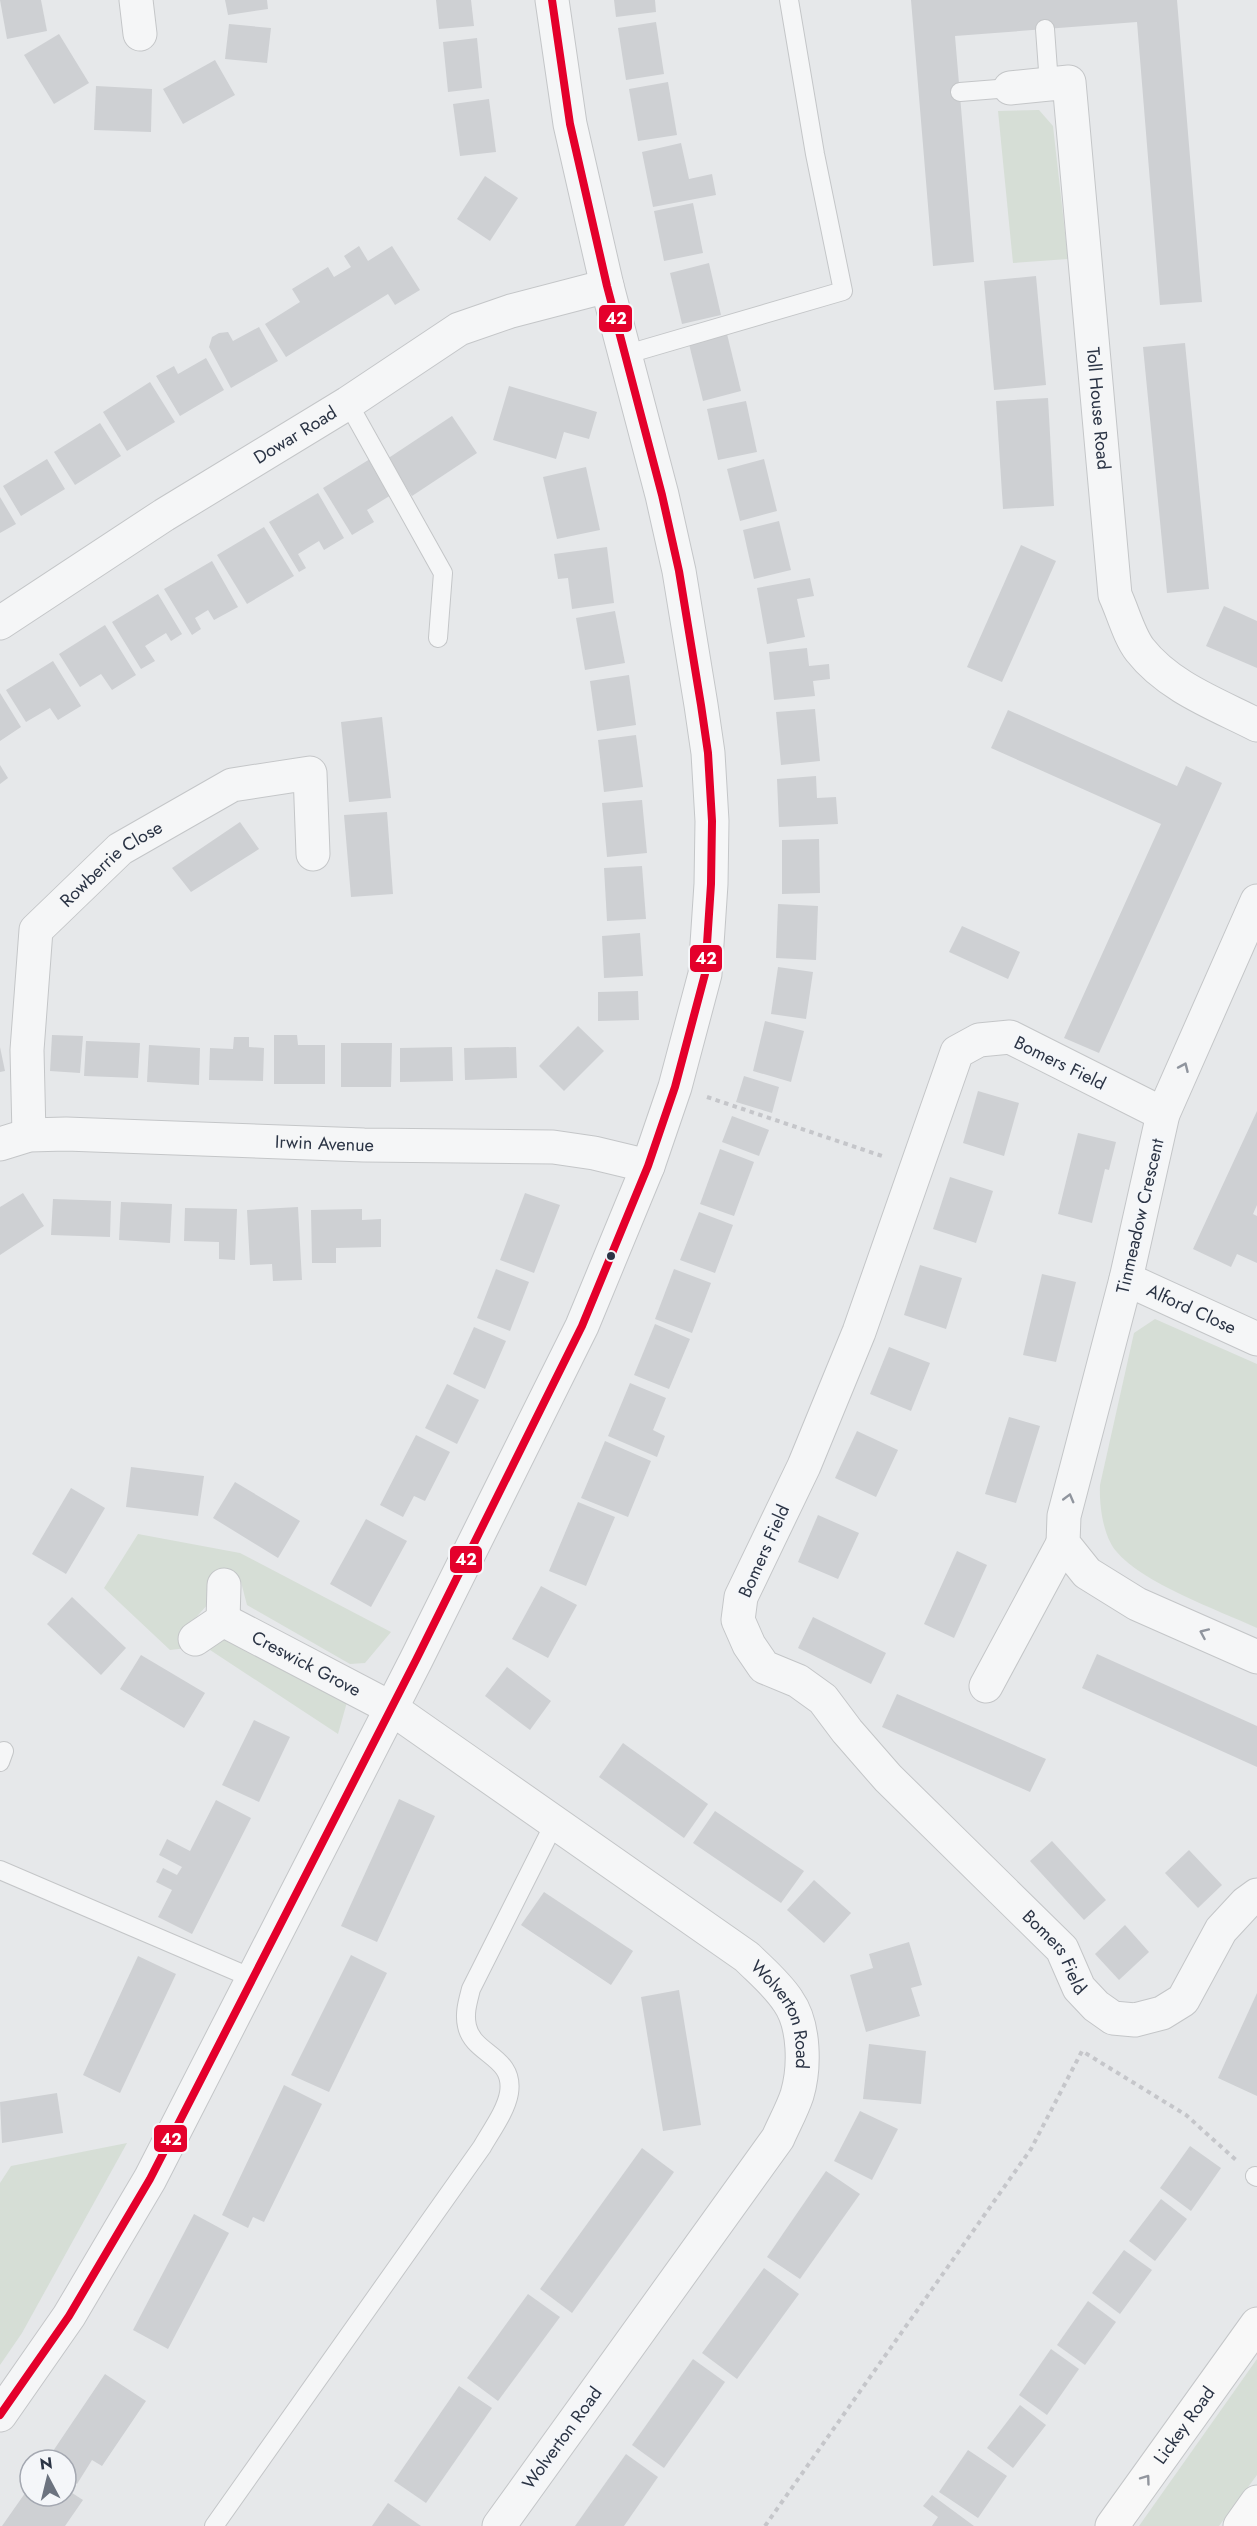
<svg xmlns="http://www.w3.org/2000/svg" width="1257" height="2526" font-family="Jost,sans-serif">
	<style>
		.green { fill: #d6ded6 }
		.building { fill: #ced0d3 }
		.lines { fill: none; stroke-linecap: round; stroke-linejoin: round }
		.service-casing { stroke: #c4c6c8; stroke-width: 20 }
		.minor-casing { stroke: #c4c6c8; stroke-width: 35 }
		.secondary-casing { stroke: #c4c6c8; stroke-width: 35 }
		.path { stroke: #c5c6ca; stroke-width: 4; stroke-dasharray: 4.5 4.5; stroke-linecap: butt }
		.service { stroke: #f5f6f7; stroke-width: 18 }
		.minor { stroke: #f5f6f7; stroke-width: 33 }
		.secondary { stroke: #f8f8f8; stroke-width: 33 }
		.bus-1-casing { stroke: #f4f6f9; stroke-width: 12 }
		.bus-1 { stroke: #e4002b; stroke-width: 8 }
		.oneway { stroke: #90959e }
		.oneway2 { stroke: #92969e }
		.bus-dot { fill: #2b3445; stroke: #f4f6f9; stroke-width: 2 }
		.labels { text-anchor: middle; stroke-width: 6; stroke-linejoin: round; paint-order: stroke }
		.street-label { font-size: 18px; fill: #2b3445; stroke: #f4f6f9 }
		.line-badge { stroke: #f4f6f9; stroke-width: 2 }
		.badge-label { font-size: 16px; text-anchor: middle; font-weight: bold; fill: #fff }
	</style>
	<rect width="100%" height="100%" fill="#e6e8ea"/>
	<g class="green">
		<polygon points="1039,110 1053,126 1068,259 1013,263 998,111"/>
		<path d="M1155,1319L1257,1364V1628C1218,1610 1142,1583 1116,1551C1103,1536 1099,1504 1100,1485L1134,1333Z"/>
		<polygon points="138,1534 240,1553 391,1632 365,1663 350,1664 247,1605 241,1582 215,1580 209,1603 191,1623 228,1632 349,1695 338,1734 204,1646 170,1650 104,1588"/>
		<polygon points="127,2143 22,2333 0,2365 0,2183 11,2166"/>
		<polygon points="1257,2359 1257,2475 1219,2526 1139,2526"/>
	</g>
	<g class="building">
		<polygon points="0,0 41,0 47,31 7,39"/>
		<polygon points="225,0 267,0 268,9 228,15"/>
		<polygon points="436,0 471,0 474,26 439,29"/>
		<polygon points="614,0 655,0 656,12 616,17"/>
		<polygon points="911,0 1177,0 1202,302 1160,305 1137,22 955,36 974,262 933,266"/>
		<polygon points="656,22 664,74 626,80 618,28"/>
		<polygon points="229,24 271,28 267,63 225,59"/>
		<polygon points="59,34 89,83 54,104 24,55"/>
		<polygon points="477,38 482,88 448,92 443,42"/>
		<polygon points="215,60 235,95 183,124 163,89"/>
		<polygon points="668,82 677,135 638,141 629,89"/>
		<polygon points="96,86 152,89 151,132 94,130"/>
		<polygon points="489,99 496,152 460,156 453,104"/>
		<polygon points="681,143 689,179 712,174 716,195 653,207 642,152"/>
		<polygon points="485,176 518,198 490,241 457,219"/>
		<polygon points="693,203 703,253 664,261 654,211"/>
		<polygon points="359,246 368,261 392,246 420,290 395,305 388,294 286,357 265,324 300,302 292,289 328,267 334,277 351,267 344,256"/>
		<polygon points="709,263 721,315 682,324 670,273"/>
		<polygon points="1036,276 1046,385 994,390 984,281"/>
		<polygon points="259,327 278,361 231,388 209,347 212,337 219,333 228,332 233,341"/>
		<polygon points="727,334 741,391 703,401 689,344"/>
		<polygon points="1185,343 1209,589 1167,593 1143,347"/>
		<polygon points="206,358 224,390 180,416 156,376 174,366 178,374"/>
		<polygon points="150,382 175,422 127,451 103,412"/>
		<polygon points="509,386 597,412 589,439 564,432 556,459 493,440"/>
		<polygon points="1048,398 1054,506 1003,509 996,401"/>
		<polygon points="746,401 757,452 718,460 707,409"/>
		<polygon points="452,416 477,453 412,496 387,459"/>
		<polygon points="100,423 121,456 75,485 54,452"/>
		<polygon points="47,459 65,489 21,516 3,486"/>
		<polygon points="370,459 391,495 367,510 374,522 352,535 323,488"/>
		<polygon points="764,459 777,511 740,521 727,469"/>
		<polygon points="586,467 600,530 557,539 543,477"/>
		<polygon points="318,493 344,538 324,550 319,541 298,554 306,568 299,572 269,522"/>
		<polygon points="0,497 16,524 0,533"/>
		<polygon points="779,521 791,570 754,579 743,530"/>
		<polygon points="264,527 294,576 247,604 217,555"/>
		<polygon points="1021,545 1056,561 1002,682 967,667"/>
		<polygon points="607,547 614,603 572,609 568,578 558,579 554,554"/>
		<polygon points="212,561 238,607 214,620 208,610 195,618 201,629 192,635 164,589"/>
		<polygon points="810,578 814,596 797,599 805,637 767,644 757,588"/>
		<polygon points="158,594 182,634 171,641 166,633 145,646 155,661 141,669 112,622"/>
		<polygon points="1224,606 1257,621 1257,668 1206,646"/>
		<polygon points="615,611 625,663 585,670 576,618"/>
		<polygon points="105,625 136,675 112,690 101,674 80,687 59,654"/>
		<polygon points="807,648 809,666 829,664 830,679 813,681 815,696 774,700 769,652"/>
		<polygon points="53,661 81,706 58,720 50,708 26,722 6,690"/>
		<polygon points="629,675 636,725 597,731 590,681"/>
		<polygon points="0,693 21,727 0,741"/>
		<polygon points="815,709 820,761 781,765 776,712"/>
		<polygon points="1008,710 1177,786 1186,766 1222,783 1099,1053 1064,1038 1161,824 991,748"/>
		<polygon points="382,717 391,798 349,802 341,722"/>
		<polygon points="636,735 643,787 604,792 598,740"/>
		<polygon points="0,765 8,778 0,784"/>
		<polygon points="816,776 817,798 836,797 838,824 779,827 777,779"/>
		<polygon points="642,800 647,853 607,857 602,803"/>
		<polygon points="387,812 393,894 351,897 344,815"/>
		<polygon points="240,822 259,849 191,892 172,868"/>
		<polygon points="819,839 820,893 782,894 782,840"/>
		<polygon points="642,866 646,919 607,921 604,868"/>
		<polygon points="778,904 818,906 816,960 776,958"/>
		<polygon points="962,926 1020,952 1008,979 949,952"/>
		<polygon points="640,933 643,976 604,978 602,936"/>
		<polygon points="778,967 813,972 806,1019 771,1014"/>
		<polygon points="638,991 639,1020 598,1021 598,992"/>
		<polygon points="765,1021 804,1031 791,1082 753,1071"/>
		<polygon points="578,1026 604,1051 564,1091 539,1066"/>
		<polygon points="52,1035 83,1036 80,1073 50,1071"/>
		<polygon points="274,1035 297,1035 298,1045 325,1045 325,1084 274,1084"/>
		<polygon points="234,1037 249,1037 249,1047 264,1048 263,1081 209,1080 210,1048 233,1049"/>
		<polygon points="86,1041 140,1043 138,1078 84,1076"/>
		<polygon points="341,1043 392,1043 391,1087 341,1087"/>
		<polygon points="149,1045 200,1048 199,1085 147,1082"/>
		<polygon points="0,1047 5,1071 0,1072"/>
		<polygon points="452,1047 453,1081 400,1082 400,1048"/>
		<polygon points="516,1047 517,1078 465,1080 464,1048"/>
		<polygon points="744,1076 779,1087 772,1113 736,1102"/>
		<polygon points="978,1091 1019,1103 1004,1156 963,1143"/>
		<polygon points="1257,1111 1257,1205 1253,1214 1257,1216 1257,1263 1237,1254 1231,1267 1193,1249"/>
		<polygon points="732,1116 769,1130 759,1156 722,1142"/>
		<polygon points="1078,1133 1116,1142 1109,1170 1105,1169 1092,1223 1058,1214"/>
		<polygon points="720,1149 754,1162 734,1216 700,1204"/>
		<polygon points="950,1177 993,1191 976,1243 933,1229"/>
		<polygon points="23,1193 44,1226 0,1255 0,1207"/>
		<polygon points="525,1193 560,1205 534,1273 500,1260"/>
		<polygon points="53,1199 111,1201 110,1237 51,1235"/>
		<polygon points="121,1202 172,1204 170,1243 119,1240"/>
		<polygon points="298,1207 302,1280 273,1281 272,1264 250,1265 247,1210"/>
		<polygon points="185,1208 237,1209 235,1260 219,1259 219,1242 184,1241"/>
		<polygon points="362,1209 362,1220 381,1219 381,1247 336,1248 336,1263 312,1263 311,1210"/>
		<polygon points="699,1212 733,1225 715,1273 680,1260"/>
		<polygon points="920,1265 962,1278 946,1329 904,1315"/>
		<polygon points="496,1269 529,1282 510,1331 477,1318"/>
		<polygon points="674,1269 711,1283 692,1333 655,1319"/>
		<polygon points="1042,1274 1076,1282 1056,1362 1023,1355"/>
		<polygon points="655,1324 690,1339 669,1389 634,1375"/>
		<polygon points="474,1327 506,1341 485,1389 453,1374"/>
		<polygon points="889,1347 930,1363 911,1411 870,1394"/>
		<polygon points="630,1383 666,1398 653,1430 665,1436 657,1457 608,1436"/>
		<polygon points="447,1384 479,1400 457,1444 425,1428"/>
		<polygon points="1009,1417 1040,1426 1016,1503 985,1494"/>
		<polygon points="857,1431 898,1450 876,1497 835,1478"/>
		<polygon points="416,1435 450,1452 425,1501 414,1496 403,1517 380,1505"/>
		<polygon points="605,1441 651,1461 628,1517 581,1498"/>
		<polygon points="131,1467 204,1476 198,1516 126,1507"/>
		<polygon points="235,1482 300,1521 278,1558 213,1518"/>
		<polygon points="71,1488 105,1508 66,1574 32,1554"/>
		<polygon points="578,1502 615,1517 586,1586 549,1571"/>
		<polygon points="818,1515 859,1533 838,1579 798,1562"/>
		<polygon points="366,1519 407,1541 371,1607 330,1584"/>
		<polygon points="957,1551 987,1565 954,1638 924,1624"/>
		<polygon points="541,1586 577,1605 548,1658 512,1639"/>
		<polygon points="72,1597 126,1648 101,1675 47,1624"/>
		<polygon points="813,1617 886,1653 871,1684 798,1648"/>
		<polygon points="1097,1654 1257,1726 1257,1767 1082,1688"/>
		<polygon points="141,1655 205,1693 184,1728 120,1689"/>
		<polygon points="507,1667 551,1701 530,1730 485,1696"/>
		<polygon points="897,1694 1046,1759 1030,1792 882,1727"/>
		<polygon points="254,1720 290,1737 259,1802 222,1785"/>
		<polygon points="623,1743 708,1804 684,1838 599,1777"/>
		<polygon points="399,1799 435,1816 377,1942 341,1926"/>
		<polygon points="216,1800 251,1818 192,1934 158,1917 172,1890 156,1882 163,1868 177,1875 182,1867 159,1855 167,1839 190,1851"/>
		<polygon points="715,1811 804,1871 781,1903 693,1843"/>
		<polygon points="1052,1841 1106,1900 1084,1920 1030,1861"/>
		<polygon points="1189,1850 1222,1885 1198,1908 1165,1873"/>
		<polygon points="814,1880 851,1913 824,1943 787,1910"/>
		<polygon points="544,1892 633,1951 611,1985 521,1925"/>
		<polygon points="1125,1925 1149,1952 1119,1980 1095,1954"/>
		<polygon points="909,1942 922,1985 911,1988 920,2016 866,2032 850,1975 873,1968 869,1954"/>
		<polygon points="351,1955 387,1973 329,2092 291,2075"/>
		<polygon points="138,1956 176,1974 120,2093 83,2075"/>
		<polygon points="679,1990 701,2125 663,2131 641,1997"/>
		<polygon points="1257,1993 1257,2096 1218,2078"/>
		<polygon points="869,2044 926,2051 921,2104 863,2099"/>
		<polygon points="284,2085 322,2104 264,2222 253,2217 248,2228 222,2215"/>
		<polygon points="57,2093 63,2133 2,2143 0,2102"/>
		<polygon points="860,2111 898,2129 872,2180 834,2161"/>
		<polygon points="1190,2146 1221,2168 1191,2211 1160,2188"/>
		<polygon points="642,2148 674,2172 572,2313 540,2289"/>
		<polygon points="826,2171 860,2194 800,2279 767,2257"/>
		<polygon points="1161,2199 1187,2219 1155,2261 1129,2241"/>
		<polygon points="194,2214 229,2233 168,2349 133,2330"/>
		<polygon points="1124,2250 1152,2270 1120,2314 1092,2293"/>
		<polygon points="764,2268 799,2294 737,2379 702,2353"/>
		<polygon points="528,2294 560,2317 498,2401 467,2378"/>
		<polygon points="1088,2301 1116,2322 1085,2365 1057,2345"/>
		<polygon points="1051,2349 1079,2369 1047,2415 1019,2395"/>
		<polygon points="693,2359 725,2382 664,2468 632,2445"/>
		<polygon points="105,2374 146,2401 102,2466 92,2460 77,2484 66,2476 66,2460 47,2460"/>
		<polygon points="459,2386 492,2408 426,2503 394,2481"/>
		<polygon points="1020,2405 1046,2425 1013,2468 987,2448"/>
		<polygon points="968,2450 1007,2476 978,2518 939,2492"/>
		<polygon points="626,2454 658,2477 624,2526 575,2526"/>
		<polygon points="30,2486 30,2496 66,2496 66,2489 83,2500 65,2526 2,2526"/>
		<polygon points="932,2495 974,2526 932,2526 938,2517 923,2506"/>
		<polygon points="388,2503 421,2526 372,2526"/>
	</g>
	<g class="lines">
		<g class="service-casing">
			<g id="service">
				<polyline points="1045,29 1049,84"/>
				<polyline points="960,92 1010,88"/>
				<polyline points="624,355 843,291 815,154 789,0"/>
				<polyline points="348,403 443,573 438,638"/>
				<polyline points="0,1762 4,1751"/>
				<polyline points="0,1870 252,1978"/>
				<polyline points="1255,2176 1257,2177"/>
				<path d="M214,2526L482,2147C491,2131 506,2111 509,2093C515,2056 473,2055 467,2026C464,2013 468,2001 471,1989L555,1822"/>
			</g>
		</g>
		<g class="minor-casing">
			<g id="minor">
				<polyline points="136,0 140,34"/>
				<path id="s1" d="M1010,88L1069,82L1115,595C1123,612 1129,636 1140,650C1169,687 1216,704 1257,725"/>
				<path id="s2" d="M0,623L164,515L348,403L459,329L511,311L607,286"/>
				<polyline points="1257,901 1163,1114 1126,1279 1064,1516 1063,1543 1087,1573 1137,1604 1257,1657"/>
				<path id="s3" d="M1163,1114L1010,1037L979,1040L957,1052L859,1332L804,1466L741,1597L738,1620L749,1645L764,1667L798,1681L823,1699L847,1731L888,1778L1062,1949L1079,1988L1096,2006L1113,2018L1135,2020L1162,2013L1183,2000L1221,1930L1246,1903L1257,1895"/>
				<path id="s4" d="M29,1135L27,1050L36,930L120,849L232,785L310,773L313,854"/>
				<path id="s5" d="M0,1144L29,1135L66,1134L364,1145L553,1147L594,1153L648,1166"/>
				<path id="s6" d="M1126,1279L1257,1339"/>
				<path id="s7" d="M223,1620L391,1708L747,1957C761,1971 777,1984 788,2001C805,2025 805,2068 797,2095C792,2110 784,2124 778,2138L499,2526"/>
				<polyline points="195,1639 223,1620 224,1585"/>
				<polyline points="986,1686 1063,1543"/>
				<polyline points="0,2415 69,2316 150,2179 416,1660 582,1326 648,1166 675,1087 705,974 711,884 712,821 708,753 701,705 679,571 662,495 607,286 570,124 552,0"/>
			</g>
		</g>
		<g class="secondary-casing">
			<g id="secondary">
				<path id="s8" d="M1112,2526L1257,2324"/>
				<polyline points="1240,2526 1257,2502"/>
			</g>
		</g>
		<g class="path">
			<polyline points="707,1097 885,1157"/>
			<polyline points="765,2526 1031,2149 1082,2051 1186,2115 1236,2160"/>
		</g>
		<use href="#service" class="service"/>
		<use href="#minor" class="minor"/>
		<use href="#secondary" class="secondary"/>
		<g class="bus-1-casing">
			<polyline id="bus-1" points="0,2415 69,2316 150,2179 416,1660 582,1326 648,1166 675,1087 705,974 711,884 712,821 708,753 701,705 679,571 662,495 607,286 570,124 552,0"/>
		</g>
		<use href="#bus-1" class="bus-1"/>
	</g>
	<defs><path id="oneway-chevron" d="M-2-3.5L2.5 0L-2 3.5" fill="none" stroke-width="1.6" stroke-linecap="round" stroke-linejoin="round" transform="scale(1.5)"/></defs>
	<g class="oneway">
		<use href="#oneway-chevron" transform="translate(1184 1067) rotate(-66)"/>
		<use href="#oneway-chevron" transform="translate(1069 1498) rotate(-75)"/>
		<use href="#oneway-chevron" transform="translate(1204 1633) rotate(-156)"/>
	</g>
	<use class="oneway2" href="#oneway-chevron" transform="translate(1146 2479) rotate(-54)"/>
	<circle class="bus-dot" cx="611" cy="1256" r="5"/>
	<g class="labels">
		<g class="street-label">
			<text dy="6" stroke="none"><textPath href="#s1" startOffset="387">Toll House Road</textPath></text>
			<text dy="6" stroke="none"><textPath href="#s2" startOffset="350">Dowar Road</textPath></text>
			<text dy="6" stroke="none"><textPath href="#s4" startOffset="306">Rowberrie Close</textPath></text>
			<text transform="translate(1060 1063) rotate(26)" y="6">Bomers Field</text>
			<text dy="6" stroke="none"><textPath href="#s5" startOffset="326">Irwin Avenue</textPath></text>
			<text transform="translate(1140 1216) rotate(-77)" y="6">Tinmeadow Crescent</text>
			<text dy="6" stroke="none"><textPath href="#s6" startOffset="72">Alford Close</textPath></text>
			<text transform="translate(764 1551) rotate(-66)" y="6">Bomers Field</text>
			<text dy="6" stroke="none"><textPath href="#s7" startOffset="94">Creswick Grove</textPath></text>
			<text dy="6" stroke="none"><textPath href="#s3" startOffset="1304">Bomers Field</textPath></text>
			<text dy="6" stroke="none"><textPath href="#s7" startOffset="694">Wolverton Road</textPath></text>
			<text dy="6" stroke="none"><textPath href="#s8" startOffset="124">Lickey Road</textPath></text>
			<text transform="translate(562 2438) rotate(-54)" y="6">Wolverton Road</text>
		</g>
	</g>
	<g class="line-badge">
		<rect x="598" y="304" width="35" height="29" rx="6" fill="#e4002b"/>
		<rect x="689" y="944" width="34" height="29" rx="6" fill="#e4002b"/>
		<rect x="449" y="1545" width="34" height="29" rx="6" fill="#e4002b"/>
		<rect x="153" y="2124" width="35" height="29" rx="6" fill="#e4002b"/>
	</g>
	<g class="badge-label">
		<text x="616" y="324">42</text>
		<text x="706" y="964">42</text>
		<text x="466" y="1565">42</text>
		<text x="171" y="2145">42</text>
	</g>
	<g transform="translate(48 2478) rotate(353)"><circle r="28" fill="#f4f6f9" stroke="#a4a8b1" stroke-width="1.5"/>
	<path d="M0-4.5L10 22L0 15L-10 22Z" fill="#6c737f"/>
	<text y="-9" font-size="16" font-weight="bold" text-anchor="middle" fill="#2b3445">N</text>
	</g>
</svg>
